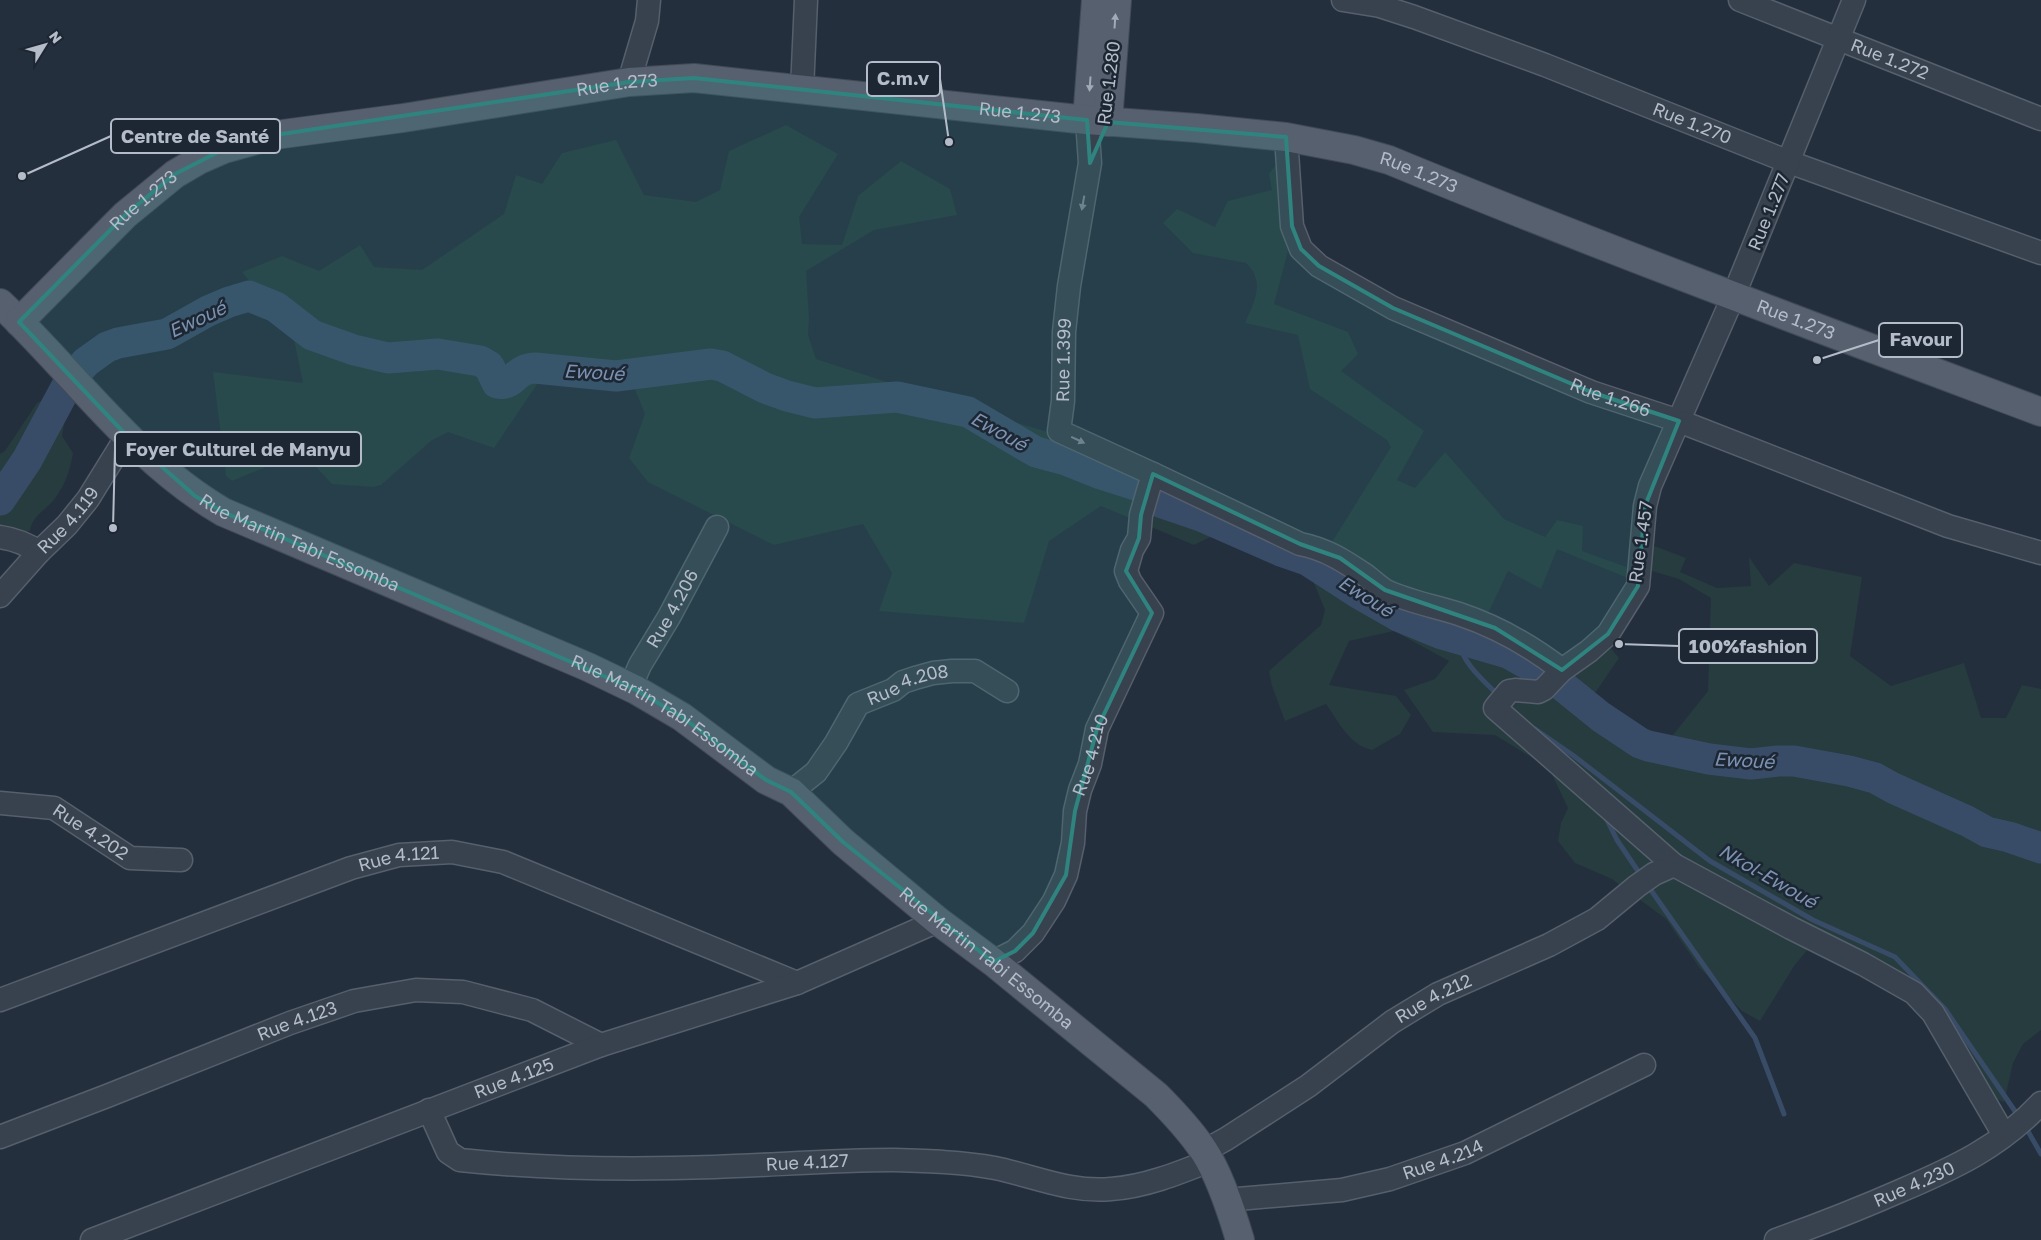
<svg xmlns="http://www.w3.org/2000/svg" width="2041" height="1240" font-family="'Golos Text',sans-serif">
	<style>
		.green { fill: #263c3f; fill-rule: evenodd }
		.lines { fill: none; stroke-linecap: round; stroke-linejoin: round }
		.stream { stroke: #394c67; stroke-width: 5 }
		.river { stroke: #394c67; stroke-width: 31 }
		.minor-casing { stroke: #565f6c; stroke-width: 25 }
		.major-casing { stroke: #414a57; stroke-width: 30 }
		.minor { stroke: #38414e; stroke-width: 22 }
		.major { stroke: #56606e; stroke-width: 28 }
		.oneway { fill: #a1aab7 }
		.oneway2 { fill: #7c8592 }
		.marked { fill: #308480; fill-opacity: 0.2; stroke: #308480; stroke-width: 4; stroke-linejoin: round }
		.labels { text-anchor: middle; stroke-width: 5; stroke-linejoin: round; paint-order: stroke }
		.street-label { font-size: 18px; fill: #b4bcc9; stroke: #1d2633 }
		.water-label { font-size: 19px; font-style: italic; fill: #7c92b1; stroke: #1d2633 }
		.leader { fill: none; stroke: #b4bcc9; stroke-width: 2 }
		.callout-dot { fill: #b4bcc9; stroke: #1d2633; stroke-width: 2 }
		.callout { fill: #1d2633; stroke: #b4bcc9; stroke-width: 2 }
		.callout-label { font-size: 19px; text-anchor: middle; font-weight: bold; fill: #b4bcc9 }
	</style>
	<rect width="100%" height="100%" fill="#242f3e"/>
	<g class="green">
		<path d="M786,125L838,154L799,217L802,244L842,245L858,196L901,161L950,189L957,215L874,230L806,271L809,319L808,335L816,359L961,406L1048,432L1066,444L1329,547L1391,447L1387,440L1310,389L1298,335L1245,323C1254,302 1266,282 1246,263L1193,253L1163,223L1177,209L1215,227L1228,201L1272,190L1269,174L1277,163L1288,251L1274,304L1348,332L1358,354L1341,371L1424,431L1397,480L1415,488L1445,452L1504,519L1545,537L1557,520L1583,526L1582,551L1632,569L1649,544L1686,558L1680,572L1717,588L1751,586L1749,557L1769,586L1794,563L1862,577L1850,656L1891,686L1964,663L1981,718H2006L2022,685L2041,689V1030L2023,1044L2013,1063L2004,1102L1986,1095L1930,1005L1809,948L1794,966L1760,1021L1742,1011L1699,967L1666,919L1612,879L1575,863L1558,841L1561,823L1568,808L1549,768L1495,735L1433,732L1404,690L1435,679L1449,661L1394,631L1349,641L1329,685L1396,696L1411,715L1400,734L1372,750C1349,745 1339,722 1326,704L1285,721L1272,686L1269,671L1321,625L1325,610L1307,566L1219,533L1194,545L1101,506L1049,541L1024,623L879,611L892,573L863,524L774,545L648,482L629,458L645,414L632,382L544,374L494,448L448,432L432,440L381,485L373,487L332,484L302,452L232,481L226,476L213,372L303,383L292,330L242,272L282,256L319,271L360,245L374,267L422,270L504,214L516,175L542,184L562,153L616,140L644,195L696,202L720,190L729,151ZM1557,549L1640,583L1645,569L1679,579L1711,598L1708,691L1669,740C1640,735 1617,712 1593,696L1619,658L1606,643L1563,677L1482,626L1508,571L1541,589Z"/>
		<path d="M58,392L67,405L62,436L73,453C70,470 66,483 56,497C47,510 32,515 30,531L22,533L0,526V454L5,451L37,403Z"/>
	</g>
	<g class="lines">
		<g class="stream">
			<path d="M1458,639C1462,663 1482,679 1499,696"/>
			<polyline points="1535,729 1574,756 1710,861 1813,920 1895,957 1945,1009 2019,1117"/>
			<polyline points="1605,816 1617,840 1642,877"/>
			<polyline points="1648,886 1755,1038 1784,1114"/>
			<polyline points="2025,1126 2041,1154"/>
		</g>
		<path class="river" d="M0,500L27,460L70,380L86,362L107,347L118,343L167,334L208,311L229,302L249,296L276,307L312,335L354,350L388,358L438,354L480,361L489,366L497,383C510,386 513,376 523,371C527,369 531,368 535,368L616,376L711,364L722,366L765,388L787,396L815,403L897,397L968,412L1036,452L1066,460L1101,474L1145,488L1160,502L1201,516L1281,551L1307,560L1358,593L1400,617L1439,633L1508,653L1554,679L1601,717L1640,743L1648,746L1709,759L1751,764L1778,761H1794L1849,771L1875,778L1893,788L1967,821L1987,832L2009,837L2041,848"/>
		<g class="minor-casing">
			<g id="minor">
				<path id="s1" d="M1343,0L1380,6L1414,17L1545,65L1789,162L2041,253"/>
				<path id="s2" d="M1740,0L2041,119"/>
				<polyline points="1854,0 1733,297 1650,486 1645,506 1638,586 1608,634 1589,651 1562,670 1544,689 1538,692 1515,690 1509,691 1495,708 1674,865 1791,928 1863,964 1914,993 1933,1013 2004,1135"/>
				<polyline points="629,82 647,21 649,0"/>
				<polyline points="802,90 806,0"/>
				<path id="s3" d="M1286,137L1292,226L1301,249L1319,266L1393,308L1591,392L1679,421L1948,526L2041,553"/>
				<path d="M1153,474L1300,544C1326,549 1344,561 1365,575C1372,580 1379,587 1386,591C1410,602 1434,606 1459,614C1495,626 1531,646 1562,670"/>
				<path d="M0,537C14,539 27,544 39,552"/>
				<path id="s4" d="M0,596L39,552L67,525L88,499L127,436"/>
				<path id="s5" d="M636,690L633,681L640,665L669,617L717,527"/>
				<path id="s6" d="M791,792L816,772L836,743L858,704L893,690L903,682L915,678L933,673L952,671H975L1007,691"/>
				<path id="s7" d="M0,803L54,808L130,858L181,860"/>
				<path id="s8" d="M993,962L1015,951L1033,933L1054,901L1066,875L1073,843L1075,811L1080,790L1090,764L1097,729L1152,613L1130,581L1126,571L1132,550L1139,538L1141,515L1153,474L1059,431L1063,401L1064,332L1069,286L1090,163L1087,120"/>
				<path id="s9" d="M0,1000L351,868L399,855L452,852L503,862L797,983"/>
				<path id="s10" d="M429,1110L448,1152L460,1160C544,1169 629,1170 714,1167C774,1165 833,1160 893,1160C927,1161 962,1162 995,1168C1034,1176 1070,1193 1111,1189C1144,1187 1179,1173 1209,1161"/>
				<path id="s11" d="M0,1137L107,1096L290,1023L354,1001L416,990L463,992L532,1010L601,1045"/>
				<path id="s12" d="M1204,1151L1226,1139L1308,1086L1392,1022L1438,994L1549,945L1597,919L1637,886L1654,874L1674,865"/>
				<path id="s13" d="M1226,1200L1342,1190L1390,1179L1465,1153L1644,1065"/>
				<path id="s14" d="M92,1240L601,1045L797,983L938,921"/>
				<path id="s15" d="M1776,1240C1818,1225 1859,1209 1900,1191C1954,1168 2000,1147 2041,1103"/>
			</g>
		</g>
		<g class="major-casing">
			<g id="major">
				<polyline points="1087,120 1096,0"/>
				<polyline points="1108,122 1117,0"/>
				<path id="s16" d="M0,303C74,373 134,460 223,512L588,667L636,690L682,717L766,780L791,792L843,842L938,921L993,962L1156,1095C1173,1112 1190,1130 1204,1151C1219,1174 1232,1213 1240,1240"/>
				<path id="s17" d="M19,322L125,215L175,174L199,160L224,149L275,135L403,118L629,82L694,78L1087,120L1197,128L1286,137L1354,150L1389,160C1605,249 1823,330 2041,412"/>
			</g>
		</g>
		<use href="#minor" class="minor"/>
		<use href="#major" class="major"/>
	</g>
	<defs><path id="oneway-solid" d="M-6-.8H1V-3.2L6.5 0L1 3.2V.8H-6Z" transform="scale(1.25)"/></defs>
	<g class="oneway">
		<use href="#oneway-solid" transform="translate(1115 21) rotate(-86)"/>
		<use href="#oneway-solid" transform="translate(1090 84) rotate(94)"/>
	</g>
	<g class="oneway2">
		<use href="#oneway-solid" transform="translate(1083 203) rotate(100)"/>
		<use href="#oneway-solid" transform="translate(1078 440) rotate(25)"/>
	</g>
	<path class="marked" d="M694,78L1087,120L1090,163L1108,122L1286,137L1292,226L1301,249L1319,266L1393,308L1591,392L1679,421L1645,506L1638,586L1608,634L1562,670L1495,628L1385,590L1340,558L1300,544L1153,474L1141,515L1139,538L1126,571L1152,613L1097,729L1075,811L1066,875L1033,933L1015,951L993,962L843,842L791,792L766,780L682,717L636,690L223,512L195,496L127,436L19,322L125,215L175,174L224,149L275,135L629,82Z"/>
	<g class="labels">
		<g class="street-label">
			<text dy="6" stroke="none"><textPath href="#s2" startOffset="161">Rue 1.272</textPath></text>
			<text transform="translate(1109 83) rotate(-83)" y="6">Rue 1.280</text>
			<text dy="6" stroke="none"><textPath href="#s17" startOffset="669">Rue 1.273</textPath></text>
			<text dy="6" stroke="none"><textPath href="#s17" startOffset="1074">Rue 1.273</textPath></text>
			<text dy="6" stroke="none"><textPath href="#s1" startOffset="371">Rue 1.270</textPath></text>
			<text dy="6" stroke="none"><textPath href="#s17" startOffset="1479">Rue 1.273</textPath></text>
			<text dy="6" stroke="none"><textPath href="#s17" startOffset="174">Rue 1.273</textPath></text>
			<text transform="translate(1769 212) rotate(-68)" y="6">Rue 1.277</text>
			<text dy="6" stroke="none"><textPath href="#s17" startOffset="1884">Rue 1.273</textPath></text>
			<text dy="6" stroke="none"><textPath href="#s8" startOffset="721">Rue 1.399</textPath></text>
			<text dy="6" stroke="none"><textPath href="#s3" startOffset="459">Rue 1.266</textPath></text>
			<text dy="6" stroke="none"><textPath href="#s4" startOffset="102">Rue 4.119</textPath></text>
			<text dy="6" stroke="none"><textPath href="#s16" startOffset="389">Rue Martin Tabi Essomba</textPath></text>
			<text transform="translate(1641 542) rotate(-82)" y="6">Rue 1.457</text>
			<text dy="6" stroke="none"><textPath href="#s5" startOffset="92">Rue 4.206</textPath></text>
			<text dy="6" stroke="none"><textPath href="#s6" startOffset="166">Rue 4.208</textPath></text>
			<text dy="6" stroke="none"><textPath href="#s16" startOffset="794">Rue Martin Tabi Essomba</textPath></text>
			<text dy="6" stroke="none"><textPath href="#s8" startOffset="240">Rue 4.210</textPath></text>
			<text dy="6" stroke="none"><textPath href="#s7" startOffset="98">Rue 4.202</textPath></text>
			<text dy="6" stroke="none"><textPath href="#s9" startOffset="424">Rue 4.121</textPath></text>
			<text dy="6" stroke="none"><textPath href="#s16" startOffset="1199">Rue Martin Tabi Essomba</textPath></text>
			<text dy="6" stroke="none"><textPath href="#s12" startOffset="276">Rue 4.212</textPath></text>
			<text dy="6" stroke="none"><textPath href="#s11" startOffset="319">Rue 4.123</textPath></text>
			<text dy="6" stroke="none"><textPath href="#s14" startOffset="452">Rue 4.125</textPath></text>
			<text dy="6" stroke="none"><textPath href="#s13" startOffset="222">Rue 4.214</textPath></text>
			<text dy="6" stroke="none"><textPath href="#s10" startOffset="408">Rue 4.127</textPath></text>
			<text dy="6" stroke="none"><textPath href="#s15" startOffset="149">Rue 4.230</textPath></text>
		</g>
		<g class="water-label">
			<text transform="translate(197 319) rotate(-25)" y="7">Ewoué</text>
			<text transform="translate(594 372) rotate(3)" y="7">Ewoué</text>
			<text transform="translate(999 431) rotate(29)" y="7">Ewoué</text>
			<text transform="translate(1366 596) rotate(32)" y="7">Ewoué</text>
			<text transform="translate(1744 760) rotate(3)" y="7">Ewoué</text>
			<text transform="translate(1768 876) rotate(30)" y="7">Nkol-Ewoué</text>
		</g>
	</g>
	<path class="leader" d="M949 142L940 79M22 176L111 136M1817 360L1879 340M113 528L115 449M1619 644L1679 646"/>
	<g class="callout-dot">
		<circle cx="949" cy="142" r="5"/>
		<circle cx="22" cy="176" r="5"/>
		<circle cx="1817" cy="360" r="5"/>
		<circle cx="113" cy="528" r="5"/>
		<circle cx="1619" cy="644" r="5"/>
	</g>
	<g class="callout">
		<rect x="867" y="62" width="73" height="34" rx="5"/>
		<rect x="111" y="119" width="169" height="34" rx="5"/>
		<rect x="1879" y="323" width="83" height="34" rx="5"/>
		<rect x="115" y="432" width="246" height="34" rx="5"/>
		<rect x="1679" y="629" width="138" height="34" rx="5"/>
	</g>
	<g class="callout-label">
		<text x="903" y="85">C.m.v</text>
		<text x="195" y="143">Centre de Santé</text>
		<text x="1921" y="346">Favour</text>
		<text x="238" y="456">Foyer Culturel de Manyu</text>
		<text x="1748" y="653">100%fashion</text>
	</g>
	<g transform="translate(45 45) rotate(53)" stroke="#1d2633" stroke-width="4" paint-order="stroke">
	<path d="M0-4L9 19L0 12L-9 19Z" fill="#b4bcc9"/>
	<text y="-8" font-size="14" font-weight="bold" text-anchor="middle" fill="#b4bcc9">N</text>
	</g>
</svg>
